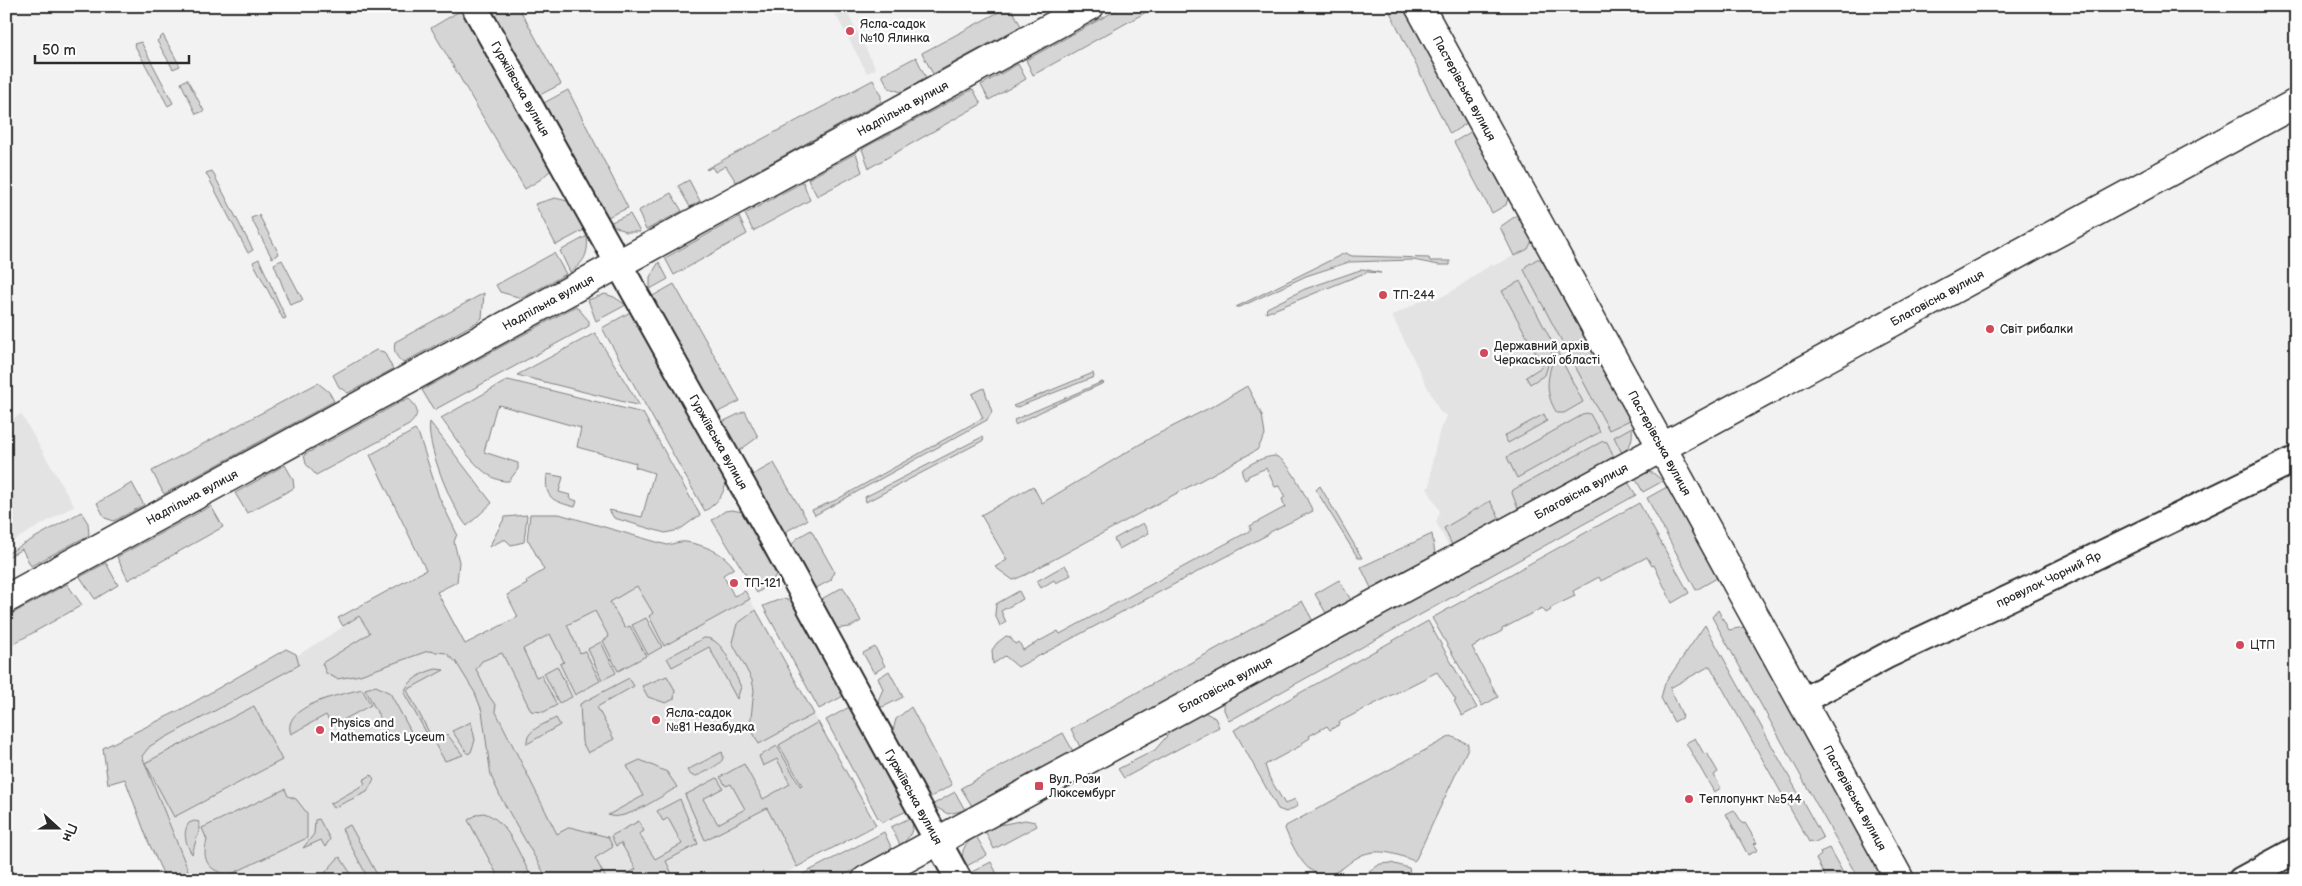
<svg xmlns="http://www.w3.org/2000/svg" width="2302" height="886" font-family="'Balsamiq Sans',sans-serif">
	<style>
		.built { fill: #e3e3e3 }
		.green { fill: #d5d5d5; stroke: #808080 }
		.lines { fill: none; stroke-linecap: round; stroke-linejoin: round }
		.minor-casing { stroke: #2b2b2b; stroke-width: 29 }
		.major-casing { stroke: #2b2b2b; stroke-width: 31 }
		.minor { stroke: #fff; stroke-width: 25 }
		.major { stroke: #fff; stroke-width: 28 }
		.poi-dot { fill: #d1495b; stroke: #fff; stroke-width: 2 }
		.labels { text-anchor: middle; stroke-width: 4.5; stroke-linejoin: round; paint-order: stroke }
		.poi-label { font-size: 12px; fill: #2b2b2b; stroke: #fff; text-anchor: start }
		.street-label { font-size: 12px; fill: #2b2b2b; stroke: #fff }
	</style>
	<rect width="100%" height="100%" fill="#f2f2f2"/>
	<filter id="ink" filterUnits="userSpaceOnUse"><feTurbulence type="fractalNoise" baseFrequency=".02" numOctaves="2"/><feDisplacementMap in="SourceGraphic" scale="10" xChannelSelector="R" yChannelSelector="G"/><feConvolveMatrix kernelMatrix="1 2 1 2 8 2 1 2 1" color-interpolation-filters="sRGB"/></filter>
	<g filter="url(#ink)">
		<g class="built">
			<polygon points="831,6 844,6 876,69 867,73"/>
			<polygon points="1532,241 1630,420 1632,439 1629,447 1619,455 1449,547 1436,522 1440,512 1427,488 1430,486 1432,462 1440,429 1447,416 1440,412 1392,316 1434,294 1437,299 1451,292 1492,264 1493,266 1528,249"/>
			<polygon points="21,414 74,506 6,545 6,422"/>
			<polygon points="633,558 731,600 746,593 876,825 773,880 166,880 148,841 125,779 108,784 103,748 182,709 286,649 298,655 343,627 338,618 426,570 465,644"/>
		</g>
		<g class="green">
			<polygon points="493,6 518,6 561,84 536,97 486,10"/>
			<polygon points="1010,6 1021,26 933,74 922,53"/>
			<polygon points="1124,6 1157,6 1033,75 1026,60"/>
			<polygon points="1387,6 1403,6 1467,123 1450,134"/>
			<polygon points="463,9 552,169 541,179 525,189 431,28"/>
			<polygon points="163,35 180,66 173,69 157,41"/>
			<polygon points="141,42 173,103 168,106 134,44"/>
			<polygon points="916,57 926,78 901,92 889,88 882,75"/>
			<polygon points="1018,64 1026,79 989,100 981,85"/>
			<polygon points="187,79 204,111 196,114 181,83"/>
			<polygon points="873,80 881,96 881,102 736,182 726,166 715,172 712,167 707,170 706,169"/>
			<polygon points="973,89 981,104 869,168 862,149"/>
			<polygon points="568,90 628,208 605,218 540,105"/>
			<polygon points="1472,131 1508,198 1506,205 1492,213 1454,142"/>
			<polygon points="856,153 862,172 817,196 808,179"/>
			<polygon points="212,171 253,250 248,253 206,173"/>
			<polygon points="689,180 700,201 690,207 678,186"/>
			<polygon points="803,182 810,200 753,231 745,214"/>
			<polygon points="671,193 682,211 646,230 638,211"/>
			<polygon points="555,198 572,202 586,229 556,245 535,204"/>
			<polygon points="630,214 640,232 626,232 609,223"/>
			<polygon points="259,215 279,254 272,258 251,218"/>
			<polygon points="1517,215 1532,241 1528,249 1514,256 1500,227"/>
			<polygon points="739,217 747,234 674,275 665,258"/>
			<path d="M587,236C589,254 584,263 570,272L560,251Z"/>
			<polygon points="554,253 566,274 522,298 500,292 496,285"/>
			<polygon points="1345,253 1352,256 1429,258 1430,261 1450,261 1450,265 1439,265 1413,260 1349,262 1306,276 1240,307 1236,307"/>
			<polygon points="259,259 286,318 283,319 253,262"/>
			<polygon points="1537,259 1541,259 1630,420 1609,430 1524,270 1526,266"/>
			<polygon points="282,260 303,300 290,305 274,264"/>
			<polygon points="659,262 668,279 650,289 650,277"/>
			<polygon points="1363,269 1381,273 1367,272 1266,313 1267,308 1305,289"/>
			<polygon points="1520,281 1554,346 1545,375 1530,384 1526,377 1543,366 1502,291"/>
			<polygon points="674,284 740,401 718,412 713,411 653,305 651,297"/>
			<path d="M484,293L482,318L479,321L403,363C396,357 393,351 395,342Z"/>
			<polygon points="605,294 614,297 626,305 596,321 588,300"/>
			<polygon points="576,306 589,321 589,326 434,410 422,390"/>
			<path d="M632,311L727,477C725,493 719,502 705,511L602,328Z"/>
			<polygon points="595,333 640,406 517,375"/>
			<path d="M1556,349L1583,402L1564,413H1557C1542,390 1549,373 1556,349Z"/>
			<polygon points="376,350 384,352 393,369 348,393 339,387 333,375"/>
			<polygon points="1093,373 1094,377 1015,408 1013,406"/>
			<path d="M508,380L643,413L700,515L679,530L665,533L614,518L609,510L642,517L654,473L635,467L636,463L577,447L581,428L499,405L496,408L484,452L518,463V469L509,481C482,484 456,438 441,418Z"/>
			<polygon points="1102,382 1104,383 1052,406 1015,425 1014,420"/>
			<polygon points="318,383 329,392 334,401 164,494 152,471"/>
			<polygon points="1247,386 1262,415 1265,435 1257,450 1025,575 1013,580 995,567 1007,560 981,515 1033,486 1042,503 1152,437 1215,405"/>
			<polygon points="984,388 992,412 987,420 815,515 812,510 836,500 983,418 972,394"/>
			<path d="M408,398C419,408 420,415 409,425L316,475L306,464L304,455Z"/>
			<polygon points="745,411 758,437 736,453 720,423"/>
			<polygon points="1586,413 1590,414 1600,432 1517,478 1507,457"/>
			<polygon points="1544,414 1547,421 1508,443 1504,436"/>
			<path d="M430,422L492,503L467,526C452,509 425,443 430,422Z"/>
			<path d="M1632,427C1633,438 1632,446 1622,453L1614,437Z"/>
			<path d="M415,430L419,435L439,497L457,534L454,542L459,562L457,582L437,592L465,644L518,617L507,595L527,584L526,581L544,570L529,541L527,540L530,514H559L667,545C673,544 681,541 686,542C704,545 725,553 734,568L723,575L734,596L745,591L750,599L664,646L649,616L653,613L637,586L610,602L625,628L630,626L646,656L618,671L603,641L609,637L595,611L567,625L580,653L585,651L600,681L575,695L560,664L564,662L550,634L523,649L536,677L541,675L557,705L544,712L531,711L502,653L482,661L476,669L489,696L496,706L495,710L557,834L570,827L608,837L613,847L595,858L607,880H548L501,798L491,776L482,711L475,693L456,662L446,653L428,651L360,675L337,679L326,673L322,663L370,633L359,616L343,626L338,618L426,570L370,455Z"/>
			<polygon points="982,437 984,440 866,502 865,497"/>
			<polygon points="1603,441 1607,442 1614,457 1518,509 1512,493 1513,490"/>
			<path d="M1275,456C1290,460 1305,497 1313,511L1270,532L1269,534L1018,667L1005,656L993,664L992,650L997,643L1006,636L1010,637L1015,644L1019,642L1023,650L1058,631L1060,634L1251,530L1250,526L1285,507L1282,499L1285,497L1279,486L1275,487L1266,468L1248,476V478L1245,480L1242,474L1243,469C1253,462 1263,457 1275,456Z"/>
			<polygon points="774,463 807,520 785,532 779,531 749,477"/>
			<polygon points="285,465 293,479 294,488 247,513 235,493"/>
			<polygon points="1646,472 1653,473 1663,481 1643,492 1635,478"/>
			<path d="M547,474L563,477L559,492L570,495L569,498L577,501L575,507C552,501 544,498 547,474Z"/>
			<polygon points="1628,482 1636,495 1229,721 1224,710 1224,702"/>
			<polygon points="132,483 144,505 114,521 105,518 97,503"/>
			<polygon points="1320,486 1362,558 1358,558 1316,490"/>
			<polygon points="1667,487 1717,578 1696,590 1647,498"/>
			<polygon points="1490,501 1500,519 1452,545 1444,528"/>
			<polygon points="1639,503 1689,593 1672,603 1654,565 1652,566 1647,557 1601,581 1599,577 1573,591 1575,596 1550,608 1551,610 1546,613 1542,608 1502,629 1502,631 1472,647 1498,697 1482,706 1432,618"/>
			<polygon points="211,506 223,527 128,580 117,557"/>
			<polygon points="732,510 748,513 778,572 770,584 757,593 712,520 725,511"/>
			<polygon points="81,512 88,523 89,535 31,566 22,549 6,558 6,554"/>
			<polygon points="527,515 524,542 511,545 506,540 503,540 489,547 505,517"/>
			<polygon points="1143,523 1149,533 1119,549 1114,539"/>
			<path d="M811,530L834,571L831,580L816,588L811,589L790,551C792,539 801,536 811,530Z"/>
			<polygon points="1432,534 1435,554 1371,588 1361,567"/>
			<polygon points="106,563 118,585 95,599 80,577"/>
			<polygon points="1065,565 1071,575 1056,583 1054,580 1041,588 1037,581"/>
			<polygon points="1339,580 1351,600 1326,613 1315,594"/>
			<polygon points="67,584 82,605 6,648 6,617"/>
			<polygon points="843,587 861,621 850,627 834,629 818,601"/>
			<polygon points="1019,591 1023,599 1001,611 1006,622 1000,626 995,614 996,604"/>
			<polygon points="781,599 797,601 847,694 819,709 763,606"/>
			<polygon points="1302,601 1313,621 1080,747 1071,729"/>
			<polygon points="756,610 814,714 759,744 750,727 754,690 752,680 732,642 737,624"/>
			<polygon points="1718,610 1729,630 1744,627 1879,870 1876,880 1859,880 1712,617"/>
			<polygon points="646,618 662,647 648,655 632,625"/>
			<polygon points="1428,621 1477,708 1462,716 1454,701 1456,700 1437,672 1339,722 1340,724 1330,730 1327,726 1309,736 1310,738 1302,743 1302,745 1265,765 1269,777 1285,804 1295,799 1298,806 1286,812 1278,809 1234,730"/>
			<polygon points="1705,625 1823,838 1813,843 1811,841 1809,842 1710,666 1670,688 1683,717 1674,722 1661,698 1665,683"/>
			<path d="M704,638C724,637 733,671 741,687L737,699L709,647L672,667L667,658Z"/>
			<polygon points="601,642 616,673 602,680 588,649"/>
			<polygon points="875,647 885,666 874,673 863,653"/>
			<polygon points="286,649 296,654 299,665 150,746 142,756 192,880 166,880 148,841 125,779 108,784 103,748 182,709"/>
			<polygon points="557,666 572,697 559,703 544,673"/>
			<path d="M436,669L444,670L407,690L432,738L430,739L404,693C408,680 423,672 436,669Z"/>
			<polygon points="889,671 903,697 885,706 877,708 876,705 883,689 878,678"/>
			<polygon points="667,676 675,690 674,699 666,703 648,697 642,686"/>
			<polygon points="629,678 634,686 597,707 614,739 588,753 582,742 580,704"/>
			<polygon points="376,686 390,693 414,737 410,741 405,733 391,739 365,689"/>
			<path d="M362,689L371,705L332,726L326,715L291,734C280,705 344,694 362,689Z"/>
			<polygon points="853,705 909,810 883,822 878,818 826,720"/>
			<polygon points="254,706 282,760 174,817 145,763"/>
			<polygon points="911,707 952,785 927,799 892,734 896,719"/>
			<polygon points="1204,712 1215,718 1219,727 1124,778 1118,769 1155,750 1172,730"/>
			<path d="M556,718L560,725L527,744C525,730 545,724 556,718Z"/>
			<polygon points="471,722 475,740 471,752 468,754 452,731"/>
			<polygon points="818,722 876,825 797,867 767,808 705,840 685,795 717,778 723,788 703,799 718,824 745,809 731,784 726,786 720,777 744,764 763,799 790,784 777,759 763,766 759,756 777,746 800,786 802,785 779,745"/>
			<polygon points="1063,733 1073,751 972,806 961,788"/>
			<polygon points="447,734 463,755 445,761 433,741"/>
			<path d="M1451,736L1468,744V748L1416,859L1414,861C1397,854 1379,848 1362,855C1352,859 1345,868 1336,872C1309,886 1294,849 1285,829L1286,826Z"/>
			<polygon points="1695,738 1704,754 1707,753 1718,772 1714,775 1721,788 1714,792 1686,743"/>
			<path d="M722,752C723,755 724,757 722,760C721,764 697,778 693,776C690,775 689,773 687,770Z"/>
			<path d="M640,760L667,772L677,787C662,796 623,823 608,815L643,796L627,766Z"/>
			<polygon points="371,775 374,779 367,792 333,808 330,804 365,784 363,780"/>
			<path d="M285,789L288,796L296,799L307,813V838L225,877C222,871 220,873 215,870C203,863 204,851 207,840L202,828Z"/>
			<polygon points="955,792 965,810 948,814 932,805"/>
			<polygon points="680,799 698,844 666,861 675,880 617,880 636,869 621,843 616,846 611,836 639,821 644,831 639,834 655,859 682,844 668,818 663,821 657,811"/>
			<polygon points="1734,810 1743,824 1745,823 1757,843 1754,844 1758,850 1748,855 1726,814"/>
			<path d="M484,813C507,820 518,852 529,872L516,880H500L468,820L478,814Z"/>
			<path d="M912,817C914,829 911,838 900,845L891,827Z"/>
			<polygon points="319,819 330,839 325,847 321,840 303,848 314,834 315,820"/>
			<polygon points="1025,820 1035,822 1037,826 994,849 985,831 994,826"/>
			<path d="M194,821L199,822V831L192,854C186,845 182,832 189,823Z"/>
			<polygon points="350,825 380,880 369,880 342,829"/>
			<polygon points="884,832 892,849 836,880 806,880 803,874"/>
			<path d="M976,836L987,855L965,867C959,852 964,844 976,836Z"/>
			<polygon points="1829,848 1847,880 1827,880 1816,859 1821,855 1820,852"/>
			<polygon points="340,857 355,880 319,880 337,859"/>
			<polygon points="991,862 1000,880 972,880 968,874"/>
			<polygon points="1391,863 1409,868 1410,874 1407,880 1358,880 1380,864"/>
		</g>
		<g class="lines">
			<g class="minor-casing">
				<g id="minor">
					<path id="s1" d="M474,6L775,543L959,880"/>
					<path id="s2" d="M1802,701L1886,656L2037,585L2296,459"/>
					<polyline points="2241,880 2296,850"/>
				</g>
			</g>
			<g class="major-casing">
				<g id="major">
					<path id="s3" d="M1419,6L1900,880"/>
					<path id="s4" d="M6,599L1090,6"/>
					<path id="s5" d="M866,880L2296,103"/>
				</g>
			</g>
			<use href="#minor" class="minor"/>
			<use href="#major" class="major"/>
		</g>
	</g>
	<g class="poi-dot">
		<circle cx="850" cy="31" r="5"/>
		<circle cx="1383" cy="295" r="5"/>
		<circle cx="1990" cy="329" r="5"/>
		<circle cx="1484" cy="353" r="5"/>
		<circle cx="734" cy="583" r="5"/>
		<circle cx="2240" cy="645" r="5"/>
		<circle cx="656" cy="720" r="5"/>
		<circle cx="320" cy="730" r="5"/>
		<rect x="1034" y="781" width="10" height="10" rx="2.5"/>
		<circle cx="1689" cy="799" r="5"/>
	</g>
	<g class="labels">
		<g class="poi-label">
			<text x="860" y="28">Ясла-садок<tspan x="860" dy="14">№10 Ялинка</tspan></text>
			<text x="1393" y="299">ТП-244</text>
			<text x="2000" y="333">Світ рибалки</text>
			<text x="1494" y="350">Державний архів<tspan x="1494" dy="14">Черкаської області</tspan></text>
			<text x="744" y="587">ТП-121</text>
			<text x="2250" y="649">ЦТП</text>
			<text x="666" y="717">Ясла-садок<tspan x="666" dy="14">№81 Незабудка</tspan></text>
			<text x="330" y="727">Physics and<tspan x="330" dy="14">Mathematics Lyceum</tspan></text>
			<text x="1049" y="783">Вул. Рози<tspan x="1049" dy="14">Люксембург</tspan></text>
			<text x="1699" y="803">Теплопункт №544</text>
		</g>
		<g class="street-label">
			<text dy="4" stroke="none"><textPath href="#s3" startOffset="94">Пастерівська вулиця</textPath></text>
			<text dy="4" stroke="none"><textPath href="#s1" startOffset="95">Гуржіївська вулиця</textPath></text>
			<text dy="4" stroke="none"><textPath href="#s4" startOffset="1022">Надпільна вулиця</textPath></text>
			<text dy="4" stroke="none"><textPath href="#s5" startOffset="1219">Благовісна вулиця</textPath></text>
			<text dy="4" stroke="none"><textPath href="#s4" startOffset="618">Надпільна вулиця</textPath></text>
			<text dy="4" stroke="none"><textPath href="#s1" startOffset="500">Гуржіївська вулиця</textPath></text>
			<text dy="4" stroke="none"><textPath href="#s3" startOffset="499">Пастерівська вулиця</textPath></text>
			<text dy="4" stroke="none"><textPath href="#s5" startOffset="814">Благовісна вулиця</textPath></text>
			<text dy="4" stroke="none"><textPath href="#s4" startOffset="212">Надпільна вулиця</textPath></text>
			<text dy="4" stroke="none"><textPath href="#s2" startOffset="275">провулок Чорний Яр</textPath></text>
			<text dy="4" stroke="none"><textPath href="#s5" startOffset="409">Благовісна вулиця</textPath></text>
			<text dy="4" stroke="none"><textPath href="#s1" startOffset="905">Гуржіївська вулиця</textPath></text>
			<text dy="4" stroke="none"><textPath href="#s3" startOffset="904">Пастерівська вулиця</textPath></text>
		</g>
	</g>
	<rect width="2302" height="886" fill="none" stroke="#fff" stroke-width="25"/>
	<rect x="12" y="12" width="2277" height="861" fill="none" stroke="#2b2b2b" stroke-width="2" filter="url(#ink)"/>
	<g transform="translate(58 828) rotate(111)" stroke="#ffffff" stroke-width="4" paint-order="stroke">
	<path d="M0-4L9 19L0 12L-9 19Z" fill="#2b2b2b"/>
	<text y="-8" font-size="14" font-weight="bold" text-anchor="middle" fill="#2b2b2b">Пн</text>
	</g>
	<path d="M35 55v8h154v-8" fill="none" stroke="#2b2b2b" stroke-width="2.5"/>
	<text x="42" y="55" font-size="15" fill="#2b2b2b" stroke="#ffffff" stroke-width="4" paint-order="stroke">50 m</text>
</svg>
